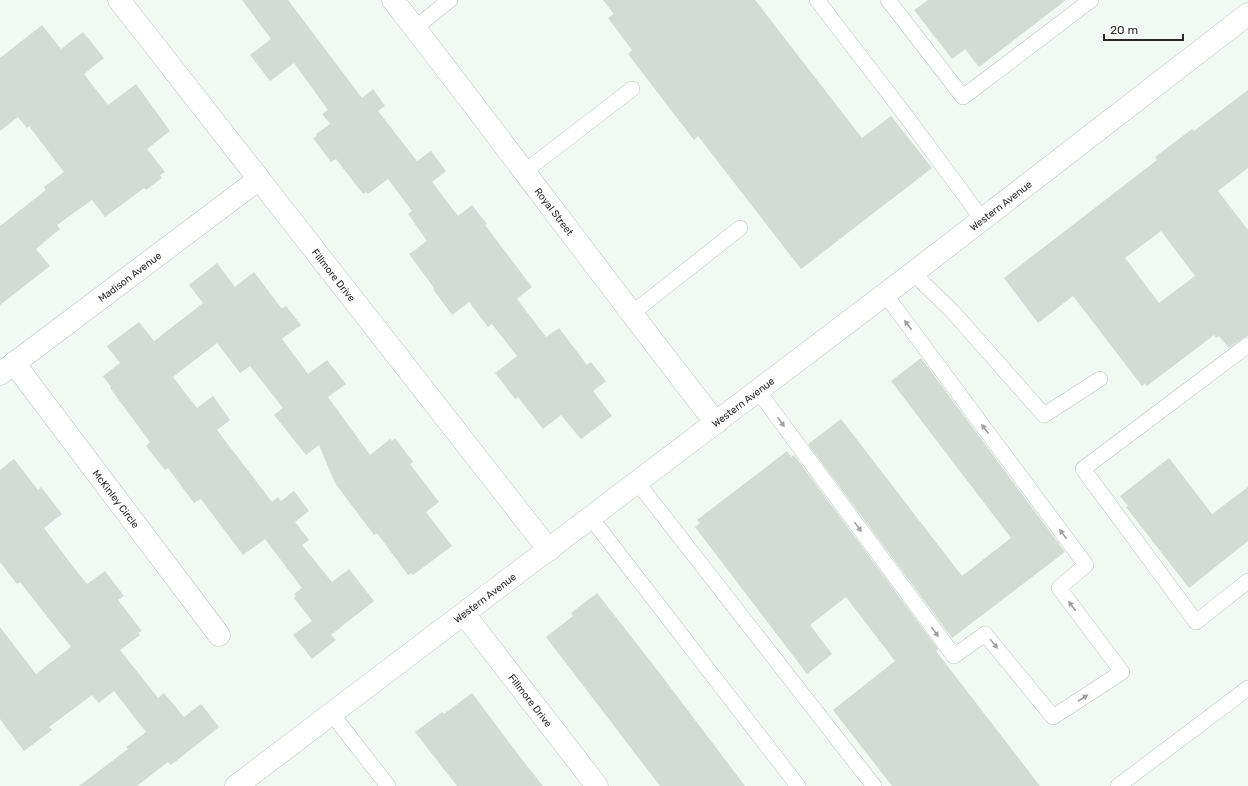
<svg xmlns="http://www.w3.org/2000/svg" width="1248" height="786" font-family="Rubik,sans-serif">
	<style>
		.building { fill: #d2dbd4; fill-rule: evenodd }
		.lines { fill: none; stroke-linecap: round; stroke-linejoin: round }
		.service-casing { stroke: #bbc3bc; stroke-width: 16 }
		.minor-casing { stroke: #bbc3bc; stroke-width: 23 }
		.secondary-casing { stroke: #bbc3bc; stroke-width: 23 }
		.service { stroke: #fff; stroke-width: 15 }
		.minor { stroke: #fff; stroke-width: 22 }
		.secondary { stroke: #fff; stroke-width: 22 }
		.oneway { fill: #9e9f9e }
		.labels { text-anchor: middle; stroke-width: 3.5; stroke-linejoin: round; paint-order: stroke }
		.street-label { font-size: 10px; fill: #272a27; stroke: #fff }
	</style>
	<rect width="100%" height="100%" fill="#f0f9f2"/>
	<g class="building">
		<polygon points="242,0 288,0 362,98 373,89 385,106 378,111 417,161 431,151 446,171 432,182 458,216 472,205 487,224 485,225 532,287 517,299 546,337 559,328 587,365 591,362 606,381 593,391 612,416 581,439 561,415 543,429 518,397 515,399 495,373 517,356 492,324 488,327 469,302 452,315 433,289 434,288 409,254 427,241 408,214 412,211 388,179 368,194 366,192 363,194 336,159 331,162 313,138 317,136 316,134 330,124 322,114 328,110 294,63 270,81 250,55 271,39"/>
		<polygon points="603,0 755,0 862,138 891,116 932,168 801,269 698,136 694,140 628,54 632,50 608,18 614,14"/>
		<polygon points="928,0 1066,0 979,67 965,49 952,59 914,10"/>
		<polygon points="42,25 61,49 83,32 104,58 84,74 108,105 136,84 170,131 147,149 165,172 160,175 162,178 146,190 144,188 105,217 92,200 57,225 60,229 36,249 50,266 0,305 0,226 46,190 44,187 64,172 29,126 27,128 18,117 0,131 0,58"/>
		<path d="M1248,90V168L1218,191L1248,230V336L1243,338L1229,348L1219,336L1216,338L1214,335L1147,386L1145,383L1142,386L1073,296L1038,323L1004,278L1157,160L1155,157L1192,129L1194,131ZM1161,231L1195,276L1159,303L1125,258Z"/>
		<polygon points="217,263 235,287 254,272 282,309 286,306 301,325 282,339 308,374 327,360 346,384 328,397 370,455 390,439 392,441 395,438 413,462 410,464 439,502 426,512 452,546 413,575 411,573 408,575 377,533 374,535 335,483 319,445 306,455 274,415 283,408 250,366 240,373 217,343 173,377 197,408 213,396 230,420 217,430 272,502 278,497 281,501 294,491 309,511 295,522 309,540 302,545 332,582 349,569 374,601 331,635 336,640 312,659 293,635 312,621 294,598 296,596 294,594 302,588 265,539 243,555 201,499 194,503 168,468 165,470 146,446 150,442 110,388 111,387 103,376 120,363 107,346 139,322 154,341 203,303 189,285"/>
		<polygon points="921,358 1065,552 952,638 808,444 841,419 962,576 1011,538 891,381"/>
		<polygon points="787,451 791,457 794,455 938,649 936,651 1040,786 892,786 833,710 895,661 846,597 810,625 832,654 807,674 695,527 700,523 697,520"/>
		<polygon points="1169,458 1212,514 1248,487 1248,541 1189,588 1126,507 1128,506 1120,496"/>
		<polygon points="14,459 38,490 41,487 62,514 44,528 71,564 87,584 105,571 124,596 118,600 142,631 138,633 140,635 120,650 158,698 164,693 184,717 201,704 219,727 171,765 168,762 137,786 79,786 128,749 126,747 146,732 114,691 99,703 92,695 49,727 52,730 24,751 0,719 0,627 36,674 71,647 20,582 17,584 0,562 0,470"/>
		<polygon points="597,593 658,671 745,786 660,786 546,637 573,616 571,613"/>
		<polygon points="472,693 520,757 543,786 457,786 415,732 442,712 444,714"/>
	</g>
	<g class="lines">
		<g class="service-casing">
			<g id="service">
				<polyline points="817,0 909,120 982,219"/>
				<polyline points="888,0 963,97 1091,0"/>
				<polyline points="415,28 450,0"/>
				<polyline points="524,172 632,89"/>
				<polyline points="913,273 953,312 1044,415 1100,379"/>
				<polyline points="631,314 740,228"/>
				<polyline points="1248,345 1083,469 1196,622 1248,581"/>
				<polyline points="758,391 954,656 985,634 1053,717 1122,672 1059,588 1086,565 885,294"/>
				<polyline points="637,482 874,786"/>
				<polyline points="591,518 798,786"/>
				<polyline points="332,714 388,786"/>
				<polyline points="1118,786 1248,688"/>
			</g>
		</g>
		<g class="minor-casing">
			<g id="minor">
				<path id="s1" d="M119,0L549,550"/>
				<path id="s2" d="M393,0C502,140 607,283 716,423"/>
				<path id="s3" d="M14,363L219,635"/>
				<path id="s4" d="M0,374L259,179"/>
				<path id="s5" d="M464,614L597,786"/>
			</g>
		</g>
		<g class="secondary-casing">
			<g id="secondary">
				<path id="s6" d="M236,786L913,273L1248,14"/>
			</g>
		</g>
		<use href="#service" class="service"/>
		<use href="#minor" class="minor"/>
		<use href="#secondary" class="secondary"/>
	</g>
	<defs><path id="oneway-solid" d="M-6-.8H1V-3.2L6.5 0L1 3.2V.8H-6Z"/></defs>
	<g class="oneway">
		<use href="#oneway-solid" transform="translate(908 325) rotate(-127)"/>
		<use href="#oneway-solid" transform="translate(781 422) rotate(54)"/>
		<use href="#oneway-solid" transform="translate(985 429) rotate(-127)"/>
		<use href="#oneway-solid" transform="translate(858 527) rotate(54)"/>
		<use href="#oneway-solid" transform="translate(1063 534) rotate(-127)"/>
		<use href="#oneway-solid" transform="translate(1072 606) rotate(-127)"/>
		<use href="#oneway-solid" transform="translate(935 632) rotate(54)"/>
		<use href="#oneway-solid" transform="translate(994 644) rotate(51)"/>
		<use href="#oneway-solid" transform="translate(1083 698) rotate(-33)"/>
	</g>
	<g class="labels">
		<g class="street-label">
			<text dy="4" stroke="none"><textPath href="#s6" startOffset="960">Western Avenue</textPath></text>
			<text dy="4" stroke="none"><textPath href="#s2" startOffset="266">Royal Street</textPath></text>
			<text dy="4" stroke="none"><textPath href="#s1" startOffset="349">Fillmore Drive</textPath></text>
			<text dy="4" stroke="none"><textPath href="#s4" startOffset="162">Madison Avenue</textPath></text>
			<text dy="4" stroke="none"><textPath href="#s6" startOffset="636">Western Avenue</textPath></text>
			<text dy="4" stroke="none"><textPath href="#s3" startOffset="170">McKinley Circle</textPath></text>
			<text dy="4" stroke="none"><textPath href="#s6" startOffset="312">Western Avenue</textPath></text>
			<text dy="4" stroke="none"><textPath href="#s5" startOffset="109">Fillmore Drive</textPath></text>
		</g>
	</g>
	<path d="M1104 34v6h79v-6" fill="none" stroke="#272a27" stroke-width="2"/>
	<text x="1110" y="34" font-size="12" fill="#272a27" stroke="#ffffff" stroke-width="3" paint-order="stroke">20 m</text>
</svg>
